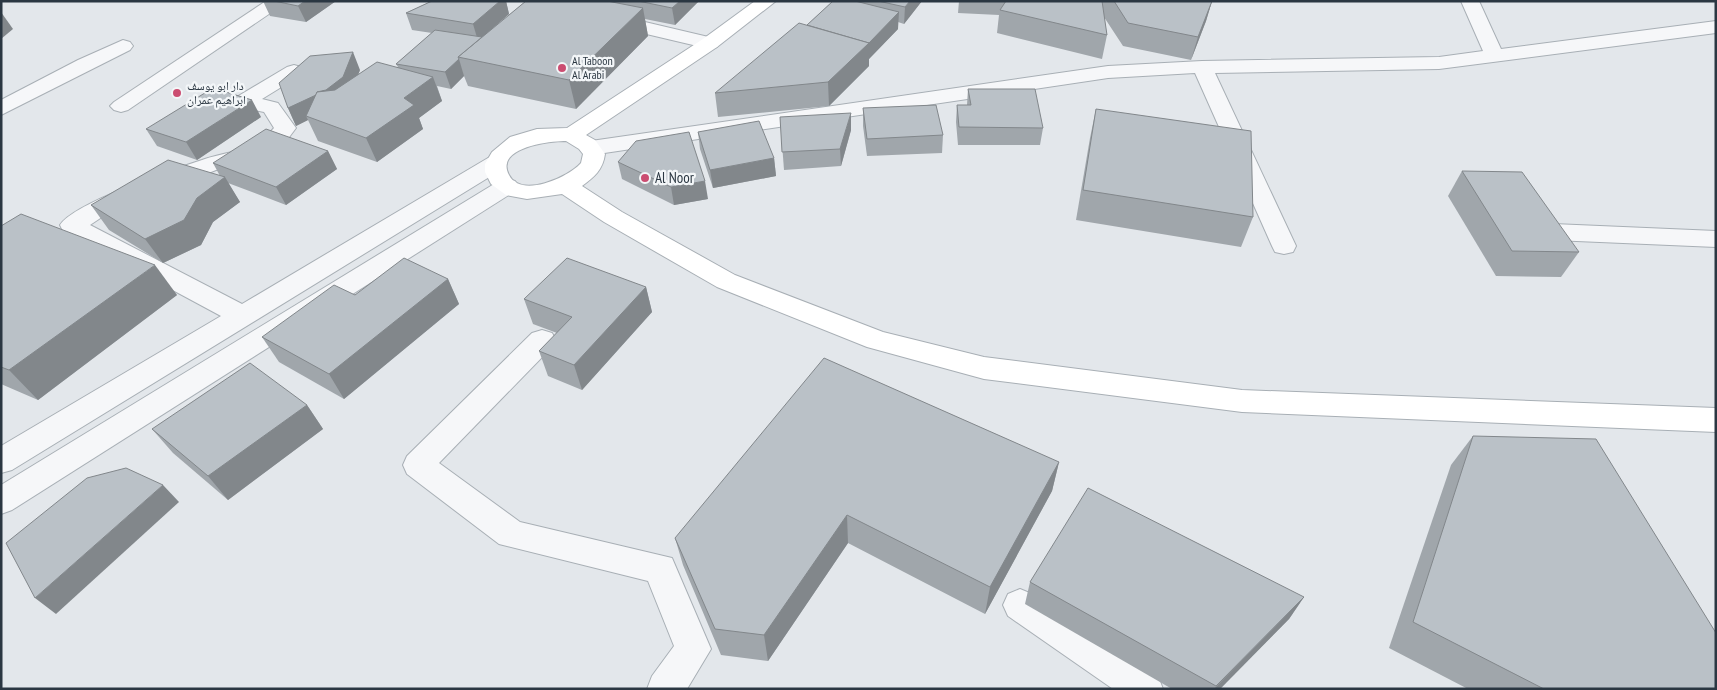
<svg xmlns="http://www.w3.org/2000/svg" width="1717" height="690" font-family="'PT Sans Narrow','Noto Naskh Arabic',sans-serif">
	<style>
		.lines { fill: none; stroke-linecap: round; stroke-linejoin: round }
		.street-casing { stroke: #a8afb5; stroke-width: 2 }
		.secondary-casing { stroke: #a8afb5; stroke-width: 2 }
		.street { fill: #f6f7f9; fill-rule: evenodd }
		.secondary { fill: #fff; fill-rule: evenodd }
		.wall { fill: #a0a6ab }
		.shaded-wall { fill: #82878b }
		.building { fill: #bac1c7; stroke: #82878b }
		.poi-dot { fill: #cb4d71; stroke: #f3f6f8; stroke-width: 2 }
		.labels { text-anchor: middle; stroke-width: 4.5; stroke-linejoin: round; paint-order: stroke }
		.far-poi-label { font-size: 12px; fill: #2b3742; stroke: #f3f6f8; text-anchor: start }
		.poi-label { font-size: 15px; fill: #2b3742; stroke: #f3f6f8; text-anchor: start }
	</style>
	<rect width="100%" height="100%" fill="#e3e7eb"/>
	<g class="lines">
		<g class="street-casing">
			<g id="street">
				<polygon points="266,1 288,1 128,110 121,112 114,110 110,106 114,102"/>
				<polygon points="1461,1 1479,1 1501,49 1716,21 1716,33 1439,69 1215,73 1296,246 1293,252 1284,254 1275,252 1272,246 1195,73 1108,78 591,155 583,153 580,148 583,143 591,141 1108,66 1202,61 1439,57 1483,51"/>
				<polygon points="611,14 717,39 720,43 717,47 710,49 604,24 602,20 604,16"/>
				<polygon points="123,40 130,42 133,46 130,50 1,115 1,100 78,60"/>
				<path d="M294,65L301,67L304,71L301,75L262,99L278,103L296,128L281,148L248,164L216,170L108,213L90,225L242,304L488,158L496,156L504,158L507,163L504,168L12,470L1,473V446L221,316L63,231L60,225C74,203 174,169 202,160C230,150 253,153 274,128L264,112L235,106L232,102L235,98L287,67Z"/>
				<polygon points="507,179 515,181 519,186 515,191 12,510 1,514 1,485 499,181"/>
				<polygon points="1530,223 1716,231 1716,247 1530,239 1521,237 1518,231 1521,225"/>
				<polygon points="542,330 552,333 556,340 552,347 439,463 520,522 672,558 711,649 687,689 647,689 652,676 674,646 648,581 499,544 407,474 403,465 407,456 532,333"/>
				<polygon points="1020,589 1032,594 1158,676 1163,689 1113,689 1008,616 1003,605 1008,594"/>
			</g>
		</g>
		<g class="secondary-casing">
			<path id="secondary" d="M755,1H776L717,47L586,135L595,140L605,154C603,170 594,177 582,186L622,212L735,275L883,332L984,357L1242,390L1716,408V432L1242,412L984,379L867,347L717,287L604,222L562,194L527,199L506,195L491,184L485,172V164L492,152L510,137L537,129L567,128L703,39ZM566,141L579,149L583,154L581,163C569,177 521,199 509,175C494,147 551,141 566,141Z"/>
		</g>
		<use href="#street" class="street"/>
		<use href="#secondary" class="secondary"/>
	</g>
	<g class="wall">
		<polygon points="263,1 336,1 306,22 270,16"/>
		<polygon points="432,1 506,1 509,14 490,31 526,1 699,1 675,25 645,19 648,36 576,109 468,86 464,76 451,89 437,86 442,101 419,118 423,129 377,162 318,141 308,120 296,126 288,108 360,70 358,75 398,67 396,64 432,33 412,30 406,13"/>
		<polygon points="833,1 922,1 904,24 898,22 898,29 869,59 869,66 829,106 718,117 715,93 807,25"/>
		<polygon points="959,1 1212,1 1206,21 1191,60 1123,46 1104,17 1107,35 1102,59 997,33 999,15 958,13"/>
		<polygon points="968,89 1043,128 1040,145 958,145 956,122 957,105 967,105"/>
		<polygon points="863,108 943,135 942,153 867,156 863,126"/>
		<polygon points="1096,109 1253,217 1241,247 1076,220 1090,138"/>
		<polygon points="261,117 197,160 157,146 146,129"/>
		<polygon points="780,117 851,130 841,166 784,170"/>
		<polygon points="698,132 774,158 776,176 713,188 700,149"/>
		<polygon points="328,151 337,169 286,205 228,183 240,202 213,222 201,245 163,263 109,230 91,205 220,176 213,163"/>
		<polygon points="618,162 708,199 674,205 622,179"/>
		<polygon points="1462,171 1579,252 1561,277 1496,276 1448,196"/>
		<polygon points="1,226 177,295 38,400 1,384"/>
		<polygon points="448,279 459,304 344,399 279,362 262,337 355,295"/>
		<polygon points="646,287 652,312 582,390 548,376 539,351 557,333 533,324 524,299"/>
		<polygon points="307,405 323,429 228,500 173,453 152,429"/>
		<polygon points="1473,436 1716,689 1468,689 1389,648 1451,465"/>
		<polygon points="1059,462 1052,491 985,614 848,543 768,661 721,655 683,565 675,538"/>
		<polygon points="1030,582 1304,597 1289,619 1220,689 1172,689 1025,604"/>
	</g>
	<g class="shaded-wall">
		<polygon points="305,1 336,1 306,22 298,6"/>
		<polygon points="500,1 506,1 509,14 478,41 473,24"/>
		<polygon points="680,1 699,1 675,25 672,8"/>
		<polygon points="910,1 922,1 904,24 905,7"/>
		<polygon points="1212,1 1206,21 1191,60 1198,37"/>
		<polygon points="643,8 648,36 576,109 569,80"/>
		<polygon points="1,12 13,29 1,39"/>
		<polygon points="899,12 898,29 869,59 869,66 829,106 828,82"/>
		<polygon points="353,52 360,70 350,94 306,116 308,120 296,126 288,108"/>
		<polygon points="459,59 464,76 451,89 445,72"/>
		<polygon points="433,77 442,101 419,118 423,129 377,162 366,138 404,98"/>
		<polygon points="252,100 261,117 197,160 186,142"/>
		<polygon points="851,113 851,130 841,166 840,149"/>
		<polygon points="328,151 337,169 286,205 276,187"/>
		<polygon points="774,158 776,176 713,188 710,170"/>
		<polygon points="225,177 240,202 213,222 201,245 163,263 145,239 197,198"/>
		<polygon points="705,181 708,199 674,205 671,187"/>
		<polygon points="155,265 177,295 38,400 9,370"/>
		<polygon points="448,279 459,304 344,399 329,374"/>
		<polygon points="646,287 652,312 582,390 574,365"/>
		<polygon points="307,405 323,429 228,500 208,476"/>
		<polygon points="1059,462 1052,491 985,614 990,587"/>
		<polygon points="163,485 179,502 56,614 35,598"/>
		<polygon points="847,515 848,543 768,661 764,635"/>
		<polygon points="1304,597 1289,619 1220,689 1214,689"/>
	</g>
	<g class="building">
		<polygon points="274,1 305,1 298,6"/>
		<polygon points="432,1 500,1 473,24 406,13"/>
		<polygon points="526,1 607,1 643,8 569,80 458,57"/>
		<polygon points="638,1 680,1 672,8"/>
		<polygon points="833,1 855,1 899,12 869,43 807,25"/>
		<polygon points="878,1 910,1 905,7"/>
		<polygon points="1006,1 1102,1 1107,35 1000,10"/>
		<polygon points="1114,1 1212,1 1198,37 1128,23"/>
		<polygon points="799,23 869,43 828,82 715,93"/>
		<polygon points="435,30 482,37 458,57 459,59 445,72 396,64"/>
		<polygon points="353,52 343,77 326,90 317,92 316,95 288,108 279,83 310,56"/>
		<polygon points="377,62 433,77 404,98 414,105 366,138 306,116 317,92 335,90"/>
		<polygon points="213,88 252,100 186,142 146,129"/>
		<polygon points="968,89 1035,89 1043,128 959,127 957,105 971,105"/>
		<polygon points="936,105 943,135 867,139 863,108"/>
		<polygon points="1096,109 1251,131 1253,217 1083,190"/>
		<polygon points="851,113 840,149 782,152 780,117"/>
		<polygon points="759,121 774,158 710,170 698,132"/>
		<polygon points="266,129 328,151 276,187 213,163"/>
		<polygon points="689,132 705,181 671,187 618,162 636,141"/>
		<polygon points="168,160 225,177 197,198 184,220 145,239 91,205"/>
		<polygon points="1462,171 1522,172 1579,252 1512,251"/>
		<polygon points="21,214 155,265 9,370 1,367 1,226"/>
		<polygon points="404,258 448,279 329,374 262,337 334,285 355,295"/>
		<polygon points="567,258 646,287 574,365 539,351 572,317 524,299"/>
		<polygon points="824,358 1059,462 990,587 847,515 764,635 715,629 675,538"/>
		<polygon points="250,363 307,405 208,476 152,429"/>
		<polygon points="1473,436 1596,439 1716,633 1716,689 1544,689 1413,622"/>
		<polygon points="126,468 163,485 35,598 6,543 87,478"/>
		<polygon points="1088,488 1304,597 1216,686 1030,582"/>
	</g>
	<g class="poi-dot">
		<circle cx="562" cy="68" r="5"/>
		<circle cx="177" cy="93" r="5"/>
		<circle cx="645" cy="178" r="5"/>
	</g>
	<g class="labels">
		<g class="far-poi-label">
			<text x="572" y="65">Al Taboon<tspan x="572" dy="14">Al Arabi</tspan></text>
			<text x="187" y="90">دار ابو يوسف<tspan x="187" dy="14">ابراهيم عمران</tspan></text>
		</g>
		<g class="poi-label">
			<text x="655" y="183">Al Noor</text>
		</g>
	</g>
	<rect width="1717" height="690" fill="none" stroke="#2b3742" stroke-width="5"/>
</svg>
